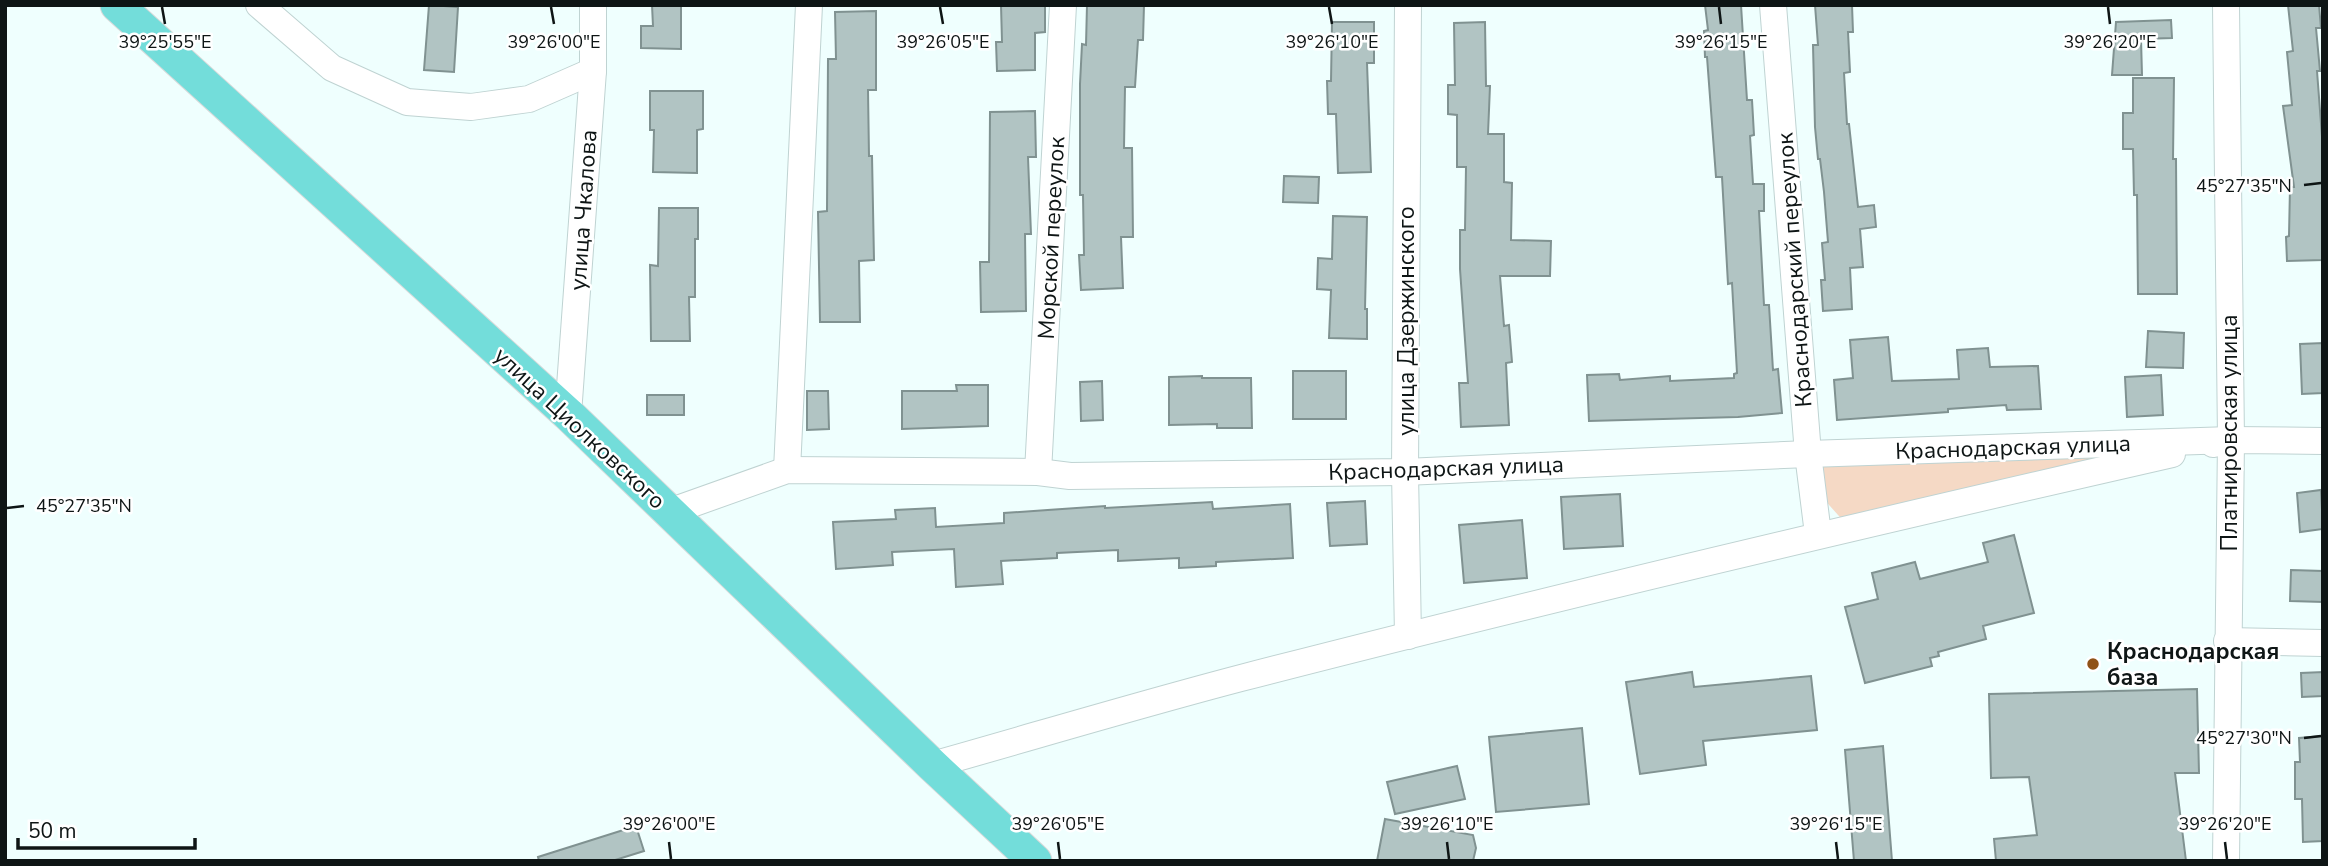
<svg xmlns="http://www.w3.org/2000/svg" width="2328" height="866" font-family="'Nunito Sans',sans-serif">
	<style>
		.green { fill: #f5d9c5 }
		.building { fill: #b1c4c3; stroke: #809291; stroke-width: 2 }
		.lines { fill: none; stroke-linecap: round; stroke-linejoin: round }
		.minor-casing { stroke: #bfd3d2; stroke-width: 28 }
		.major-casing { stroke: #d8dada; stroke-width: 35 }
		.minor { stroke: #fff; stroke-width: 26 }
		.major { stroke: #73ddda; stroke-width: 33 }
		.ticks { fill: none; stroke: #0e1515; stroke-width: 2.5 }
		.poi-dot { fill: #905217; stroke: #fff; stroke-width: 2.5 }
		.labels { text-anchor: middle; stroke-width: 5; stroke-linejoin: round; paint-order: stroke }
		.street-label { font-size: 23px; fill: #0e1515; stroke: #fff }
		.poi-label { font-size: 23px; font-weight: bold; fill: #0e1515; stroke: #fff; text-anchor: start }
		.ticks-label { font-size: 18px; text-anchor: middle; fill: #0e1515; stroke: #fff; stroke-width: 5; stroke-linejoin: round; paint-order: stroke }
	</style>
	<rect width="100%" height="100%" fill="#effffe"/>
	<polygon class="green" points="2119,453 1847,525 1821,496 1820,465"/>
	<g class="building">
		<polygon points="429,5 458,7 454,72 424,70"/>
		<polygon points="652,5 681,5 681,49 641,48 641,26 653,26"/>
		<polygon points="1001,5 1045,5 1045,32 1035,33 1035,70 997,71 996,42 1002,42"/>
		<polygon points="1087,5 1144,5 1143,40 1138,40 1135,87 1125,87 1124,148 1132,148 1133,237 1121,237 1123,288 1081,290 1079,255 1084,255 1083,195 1080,195 1080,84 1082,44 1086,45"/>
		<polygon points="1705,5 1741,5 1747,100 1752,100 1754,135 1750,136 1753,184 1764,184 1764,211 1759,211 1764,305 1769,305 1773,370 1778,369 1782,413 1738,417 1589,421 1587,375 1619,374 1620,380 1670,376 1670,381 1734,378 1734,374 1737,373 1732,283 1728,284 1722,177 1716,177 1707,57 1705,57 1704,31 1708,30"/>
		<polygon points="1815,5 1852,5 1853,32 1848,32 1850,72 1844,73 1847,124 1849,124 1858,207 1874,205 1876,227 1860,229 1863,267 1850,268 1852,309 1823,311 1821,280 1825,280 1822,243 1828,242 1824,192 1820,159 1818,159 1815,127 1813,45 1818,45"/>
		<polygon points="2288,5 2319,5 2321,28 2316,28 2320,71 2317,71 2323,150 2323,260 2287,261 2286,237 2289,236 2290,187 2294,187 2283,106 2292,105 2287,52 2293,51"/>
		<polygon points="876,11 876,90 868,90 869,156 872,156 874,260 859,261 860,322 820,322 818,212 827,211 828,59 836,59 835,12"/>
		<polygon points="2171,20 2172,38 2141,39 2142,75 2112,75 2116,22"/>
		<polygon points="1332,22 1374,22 1374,63 1367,63 1371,172 1338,173 1336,114 1328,114 1327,81 1331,81"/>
		<polygon points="1485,22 1486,86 1490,86 1488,134 1504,134 1504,182 1512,183 1511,240 1551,241 1550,276 1500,276 1504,326 1509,325 1512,362 1506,363 1509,425 1461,427 1459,383 1468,383 1460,269 1460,230 1465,230 1466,167 1457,167 1457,115 1448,114 1448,85 1455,85 1454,23"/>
		<polygon points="2133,78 2174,78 2173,159 2176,159 2177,294 2138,294 2137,195 2134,195 2133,149 2123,149 2123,113 2133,113"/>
		<polygon points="650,91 703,91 703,129 697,130 697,173 653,172 654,130 650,130"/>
		<polygon points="1035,111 1036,157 1028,157 1031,234 1025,234 1026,311 981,312 980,262 989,262 990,112"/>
		<polygon points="1284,176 1319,177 1318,203 1283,202"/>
		<polygon points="659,208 698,208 698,239 695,239 695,297 689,297 690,341 651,341 650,265 658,266"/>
		<polygon points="1333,216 1367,217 1365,309 1367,309 1367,339 1329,338 1331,290 1317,289 1318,258 1332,259"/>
		<polygon points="2148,331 2184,333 2183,368 2146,367"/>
		<polygon points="1888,337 1892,381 1959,379 1957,350 1988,348 1990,367 2038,366 2041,409 2007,410 2006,405 1948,409 1948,412 1837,420 1834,380 1853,378 1850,340"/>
		<polygon points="2323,343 2323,393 2302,394 2300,344"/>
		<rect x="1293" y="371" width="53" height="48"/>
		<polygon points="2161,375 2163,415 2127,417 2125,377"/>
		<polygon points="1202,376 1202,378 1251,378 1252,428 1217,428 1217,424 1169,425 1169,377"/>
		<polygon points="1102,381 1103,420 1081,421 1080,382"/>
		<polygon points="956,385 988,385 988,426 902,429 902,391 957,391"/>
		<polygon points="807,391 828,391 829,429 807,430"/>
		<rect x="647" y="395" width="37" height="20"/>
		<polygon points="2321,490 2323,529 2300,532 2297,493"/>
		<polygon points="1620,494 1623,546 1564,549 1561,497"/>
		<polygon points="1365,501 1367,544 1330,546 1327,503"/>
		<polygon points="1212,502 1213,509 1290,504 1293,558 1216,562 1216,566 1179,568 1179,558 1118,561 1118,550 1057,553 1057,558 1001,561 1003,584 956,587 954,549 892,552 893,565 836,569 833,522 896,519 895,510 935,508 936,527 1004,523 1004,513 1105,506 1105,508"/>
		<polygon points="1522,520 1527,578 1464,583 1459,525"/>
		<polygon points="2014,535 2034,613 1983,626 1986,639 1938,652 1939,656 1930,658 1932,666 1865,683 1845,607 1878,599 1872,573 1915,562 1920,579 1988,562 1983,543"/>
		<polygon points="2291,570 2323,571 2323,602 2290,601"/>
		<polygon points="1692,672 1694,687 1811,676 1817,730 1703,741 1706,765 1640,774 1626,682"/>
		<polygon points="2323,672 2323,696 2302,697 2301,673"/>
		<polygon points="2197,689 2199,773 2175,773 2186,861 1996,861 1994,839 2037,835 2029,777 1991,778 1989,694"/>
		<polygon points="1582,728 1589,804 1496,812 1489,737"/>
		<polygon points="2323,736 2323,841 2303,842 2302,799 2295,799 2295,762 2300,762 2299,738"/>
		<polygon points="1883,746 1892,861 1854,861 1845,750"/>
		<polygon points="1457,766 1465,799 1395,814 1387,782"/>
		<polygon points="1385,819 1473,835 1476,848 1473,861 1377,861"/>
		<polygon points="636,826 644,851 612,861 539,861 538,857"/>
	</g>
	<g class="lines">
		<g class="minor-casing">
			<g id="minor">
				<polyline points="259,5 332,68 407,102 471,107 529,99 593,71"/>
				<polyline points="1773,5 1808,454 1818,534"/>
				<polyline points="568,414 593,71 593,5"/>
				<polyline points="2213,444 2231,440 2323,441"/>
				<polyline points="787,470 809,5"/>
				<polyline points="1038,472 1063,5"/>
				<polyline points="669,512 787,470 1038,472 1070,476 1405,472 1808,454 2231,440"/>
				<polyline points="1408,636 1405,472 1408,5"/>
				<polyline points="2227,641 2323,643"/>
				<path d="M932,765C1035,736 1138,705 1241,678C1550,598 1861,525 2172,454"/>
				<polyline points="2226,861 2231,440 2226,5"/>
			</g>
		</g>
		<g class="major-casing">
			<polyline id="major" points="117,5 568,414 932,765 1035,861"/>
		</g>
		<use href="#minor" class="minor"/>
		<use href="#major" class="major"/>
	</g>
	<path class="ticks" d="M162,7L165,24M551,7L554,24M940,7L943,24M1329,7L1332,24M1719,7L1721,24M2108,7L2110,24M2304,185L2321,183M7,508L24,506M2304,738L2321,736M669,842L671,859M1058,842L1060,859M1447,842L1449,859M1836,842L1838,859M2225,842L2227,859"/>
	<circle class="poi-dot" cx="2093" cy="664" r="7"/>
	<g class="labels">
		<g class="street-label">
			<text transform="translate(583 210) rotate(-86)" y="8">улица Чкалова</text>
			<text transform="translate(1051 238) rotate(-87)" y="8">Морской переулок</text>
			<text transform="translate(1794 270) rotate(-94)" y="8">Краснодарский переулок</text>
			<text transform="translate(1406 321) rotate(-90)" y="8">улица Дзержинского</text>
			<text transform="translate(580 428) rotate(43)" y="8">улица Циолковского</text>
			<text transform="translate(2229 433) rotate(-90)" y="8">Платнировская улица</text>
			<text transform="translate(2013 447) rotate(-2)" y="8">Краснодарская улица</text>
			<text transform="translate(1446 468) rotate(-2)" y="8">Краснодарская улица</text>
		</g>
		<g class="poi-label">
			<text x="2107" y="659">Краснодарская<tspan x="2107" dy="26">база</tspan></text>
		</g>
	</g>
	<g class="ticks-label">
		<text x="165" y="48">39°25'55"E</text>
		<text x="554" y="48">39°26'00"E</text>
		<text x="943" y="48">39°26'05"E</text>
		<text x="1332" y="48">39°26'10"E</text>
		<text x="1721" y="48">39°26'15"E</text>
		<text x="2110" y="48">39°26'20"E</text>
		<text x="2244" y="192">45°27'35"N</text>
		<text x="84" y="512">45°27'35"N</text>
		<text x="2244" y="744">45°27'30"N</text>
		<text x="669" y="830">39°26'00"E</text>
		<text x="1058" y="830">39°26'05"E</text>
		<text x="1447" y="830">39°26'10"E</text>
		<text x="1836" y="830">39°26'15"E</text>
		<text x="2225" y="830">39°26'20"E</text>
	</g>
	<rect width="2328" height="866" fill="none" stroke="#0e1515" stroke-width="14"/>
	<path d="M18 838v10h177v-10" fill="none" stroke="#0e1515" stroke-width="3.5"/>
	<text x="28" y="838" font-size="21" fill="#0e1515" stroke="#ffffff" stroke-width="5" paint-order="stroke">50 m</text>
</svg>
